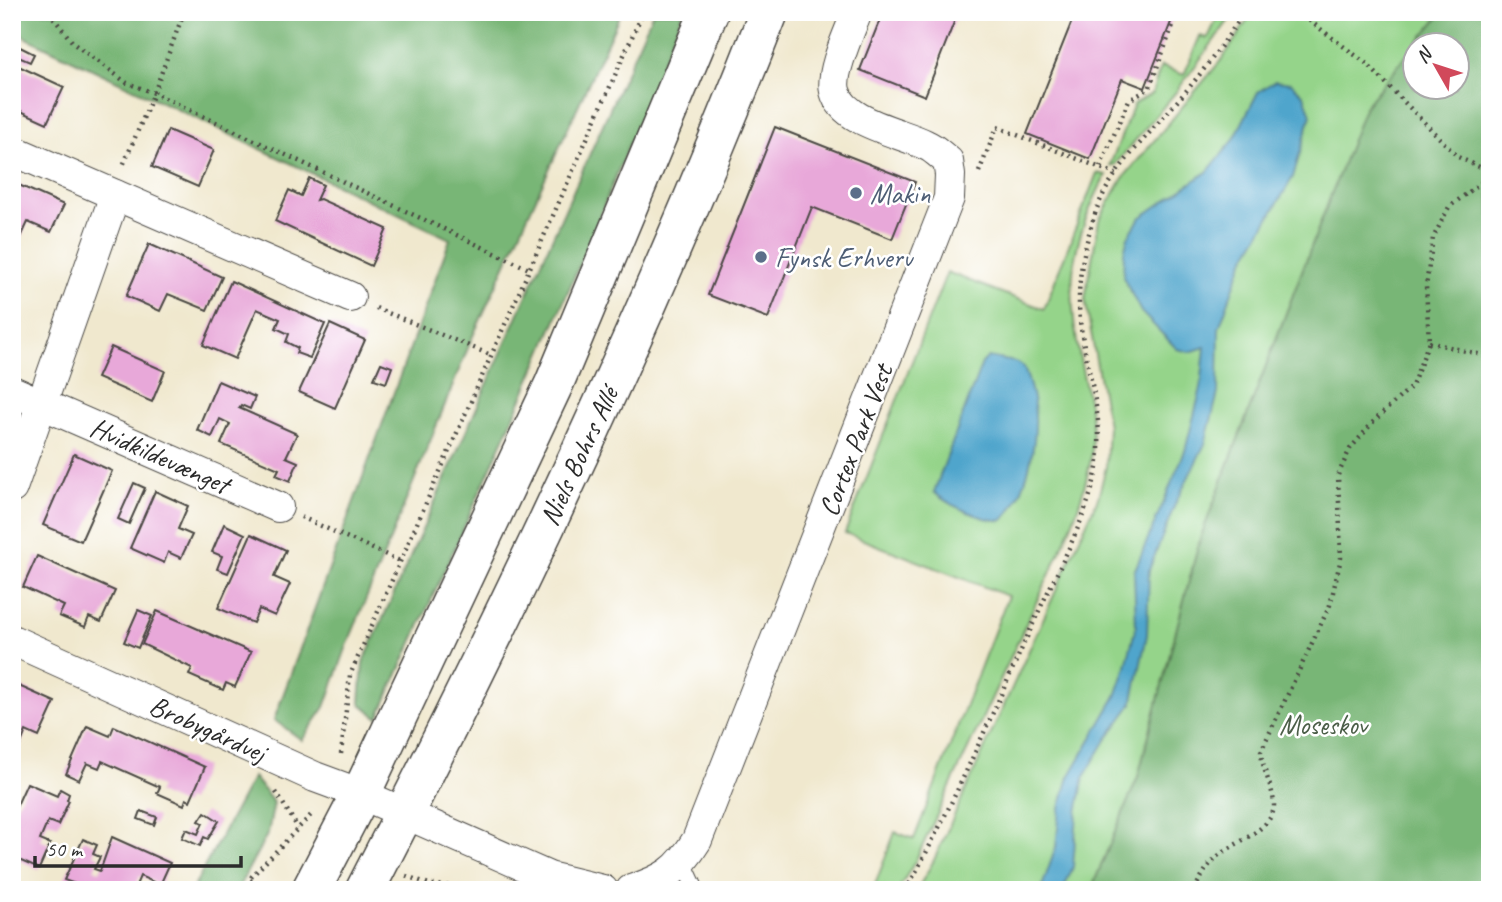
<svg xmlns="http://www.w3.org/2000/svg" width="1502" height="902" font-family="Caveat,sans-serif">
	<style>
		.green { fill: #95d48a; stroke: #60805a; stroke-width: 2 }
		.forest { fill: #78b676; stroke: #527050; stroke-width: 2 }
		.water { fill: #4fa5cc; stroke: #3d687c; stroke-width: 2 }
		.building { fill: #e8a8d9 }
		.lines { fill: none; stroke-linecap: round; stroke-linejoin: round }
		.service-casing { stroke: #494743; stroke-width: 18 }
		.minor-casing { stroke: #494743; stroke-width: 32 }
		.tertiary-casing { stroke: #494743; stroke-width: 41 }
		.path { stroke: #494743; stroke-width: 4.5; stroke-dasharray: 2 5; stroke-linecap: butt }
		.service { stroke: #fff; stroke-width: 16 }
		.minor { stroke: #fff; stroke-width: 30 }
		.tertiary { stroke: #fff; stroke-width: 38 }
		.service-dot { fill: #5c6f8a; stroke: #fff; stroke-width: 2.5 }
		.labels { text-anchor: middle; stroke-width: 5; stroke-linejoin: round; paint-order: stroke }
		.service-label { font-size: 28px; fill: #4e5e75; stroke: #fff; text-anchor: start }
		.street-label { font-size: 28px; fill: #2b2b2b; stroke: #fff }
		.park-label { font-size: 28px; fill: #4b5e48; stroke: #fff }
	</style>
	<rect width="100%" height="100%" fill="#fff"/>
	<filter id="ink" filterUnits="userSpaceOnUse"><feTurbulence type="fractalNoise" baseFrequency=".0143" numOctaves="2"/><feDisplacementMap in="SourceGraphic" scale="14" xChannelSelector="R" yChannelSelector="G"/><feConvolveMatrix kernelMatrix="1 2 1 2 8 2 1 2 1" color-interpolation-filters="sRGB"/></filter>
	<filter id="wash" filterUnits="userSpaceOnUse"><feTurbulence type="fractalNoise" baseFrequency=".00686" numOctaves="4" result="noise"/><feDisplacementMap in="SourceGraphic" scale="28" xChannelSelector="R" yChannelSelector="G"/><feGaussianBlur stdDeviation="1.57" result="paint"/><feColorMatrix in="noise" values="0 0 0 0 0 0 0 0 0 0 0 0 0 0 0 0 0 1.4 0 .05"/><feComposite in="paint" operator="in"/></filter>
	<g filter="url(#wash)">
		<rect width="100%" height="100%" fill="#f0e8ce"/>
		<g class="green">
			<polygon points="1220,12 1235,12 1176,92 1114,166 1110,165 1134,104 1152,93 1161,66 1184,75 1200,36 1208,38"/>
			<polygon points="1253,12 1443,12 1365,106 1200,539 1138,777 1091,890 917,890 934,860 1098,498 1106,467 1108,426 1085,299 1099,220 1123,178 1223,58"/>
			<path d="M1097,173L1106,175C1069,244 1065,287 1081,364C1087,395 1097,431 1090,463C1080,516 1053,567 1030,615C993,697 954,778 916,860L898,890H873L895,832L914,839L1008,596L845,533L947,272L1044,309Z"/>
		</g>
		<g class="forest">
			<polygon points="12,12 621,12 472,338 348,643 325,707 302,740 274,720 450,239 12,31"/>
			<polygon points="653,12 683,12 585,252 519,405 378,718 360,703 363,663"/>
			<polygon points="1443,12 1490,12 1490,890 1091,890 1138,777 1200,539 1365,106 1414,46 1414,88 1456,88 1456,46 1415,45"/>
			<polygon points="253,777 274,803 268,833 237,890 192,890"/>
		</g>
		<g class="water">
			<polygon points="1275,81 1291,83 1304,95 1311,115 1293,177 1243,262 1219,328 1218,393 1205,444 1176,502 1149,570 1147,635 1132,704 1106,740 1084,777 1077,813 1073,867 1063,890 1041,890 1056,847 1060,808 1069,777 1116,696 1125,670 1136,626 1134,572 1185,451 1201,388 1205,347 1190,352 1177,349 1141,312 1123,277 1124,252 1128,237 1140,218 1207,172 1233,141 1258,92"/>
			<path d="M988,357L1015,362L1024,367C1027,376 1030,385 1032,394C1041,431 1029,493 1003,520C985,522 946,504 934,492L982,363Z"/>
		</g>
		<g id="blocks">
			<g class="building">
				<polygon points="883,12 958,12 925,96 860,70"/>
				<polygon points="1065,12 1175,12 1145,88 1122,79 1090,159 1027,134 1074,16"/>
				<polygon points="20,47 34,54 30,62 16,56"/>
				<polygon points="12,63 64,87 47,123 12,107"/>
				<polygon points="775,127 915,182 892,239 812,207 768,318 708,295"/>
				<polygon points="168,130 214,150 198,187 152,167"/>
				<polygon points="309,178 323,185 316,200 320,199 387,229 371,266 275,221 289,190 301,196"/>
				<polygon points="12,182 64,205 51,232 28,222 12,257"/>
				<polygon points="149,244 222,277 207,310 168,294 160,311 126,296"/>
				<polygon points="231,281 325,324 310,358 296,353 298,348 286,342 289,334 276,328 280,319 257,309 235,359 203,345"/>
				<polygon points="330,324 365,340 335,408 299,392"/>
				<polygon points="111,347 165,371 152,402 97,378"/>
				<polygon points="381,363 392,367 386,383 374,379"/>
				<polygon points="218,381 255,397 250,409 241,405 239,408 297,434 286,457 298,462 290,481 276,475 279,469 221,444 230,424 220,419 212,437 197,430"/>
				<polygon points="74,454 112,471 81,541 43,525"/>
				<polygon points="134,483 145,488 129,524 118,519"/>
				<polygon points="155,491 188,506 178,529 192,535 181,558 168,552 164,563 130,548"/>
				<polygon points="224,524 245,534 228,573 217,569 222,556 212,552"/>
				<polygon points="251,534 286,550 274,577 290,584 275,616 259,609 253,623 218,608"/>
				<polygon points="37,556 115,591 101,622 89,617 85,627 59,616 64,606 23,587"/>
				<polygon points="138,610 152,616 138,648 124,642"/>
				<polygon points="157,611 251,652 235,687 226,683 223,690 189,675 192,668 142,644"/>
				<polygon points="12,683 55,702 39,737 26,731 20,746 12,743"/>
				<polygon points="87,726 110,736 114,726 205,767 190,801 186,799 184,805 157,793 160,787 102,761 99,768 87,763 79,780 66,774"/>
				<polygon points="27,783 57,796 60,789 69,794 67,800 69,801 58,825 48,821 40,840 50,844 39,869 12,857 12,816"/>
				<polygon points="141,811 157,817 154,825 138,819"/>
				<polygon points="205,812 219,821 208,839 204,837 200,846 182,838 186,829 198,834 203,823 199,821"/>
				<polygon points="112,837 170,863 160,885 140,876 134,890 92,890 64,880 83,839 97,845 93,854 100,857 94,869 100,871"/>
			</g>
		</g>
	</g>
	<g filter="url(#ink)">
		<use href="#blocks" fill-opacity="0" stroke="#494743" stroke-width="2"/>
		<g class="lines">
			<g class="service-casing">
				<polyline id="service" points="683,862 696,890"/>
			</g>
			<g class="minor-casing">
				<g id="minor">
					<polyline points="12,150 350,297"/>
					<polyline points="12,391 278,507"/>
					<polyline points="12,488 115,195"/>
					<polyline points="12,640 315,777 361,794 549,877 603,890"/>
					<path d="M631,890C665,879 678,871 697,840L949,198L950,175L948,161C941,156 934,148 926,145C901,132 843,123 835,91C830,72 850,31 857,12"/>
				</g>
			</g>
			<g class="tertiary-casing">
				<g id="tertiary">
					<polyline points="311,890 361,794 554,384 709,12"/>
					<path d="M365,890C513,604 652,312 769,12"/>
				</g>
			</g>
			<g class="path">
				<polyline points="49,12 74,44 127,83 154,93 122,168"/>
				<polyline points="184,12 154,93 529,269"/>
				<polyline points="1298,12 1367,64 1458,157 1490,172"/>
				<polyline points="1100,167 1129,100 1149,89 1178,12"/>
				<polyline points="979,172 997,127 1116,174"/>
				<polyline points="376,308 491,355"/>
				<polyline points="1429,342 1490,357"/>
				<polyline points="301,517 400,561"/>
				<polyline points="341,754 350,675 643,12"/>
				<polyline points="276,792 298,828"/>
				<polyline points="406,876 432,885 500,888"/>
				<polyline points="250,880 268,890"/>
				<polyline points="245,890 252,876 311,815"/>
				<path d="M906,890C956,801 995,706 1038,613C1058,569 1092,509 1098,461C1104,413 1085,367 1080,320C1076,281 1084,247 1096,211C1111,170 1146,138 1174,105C1200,76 1223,45 1244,12"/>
				<path d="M1194,890C1201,878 1206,867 1216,858C1231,843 1275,830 1274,804C1273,787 1262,770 1261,751L1330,605L1341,558L1338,475L1350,449L1374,421L1412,386L1429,342L1426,286L1433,238L1449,207L1490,176"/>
			</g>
			<use href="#service" class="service"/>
			<use href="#minor" class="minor"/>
			<use href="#tertiary" class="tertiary"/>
		</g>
	</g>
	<g class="service-dot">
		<circle cx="856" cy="193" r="7"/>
		<circle cx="761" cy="257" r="7"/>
	</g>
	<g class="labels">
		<g class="service-label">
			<text x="870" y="203">Makin</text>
			<text x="775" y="267">Fynsk Erhverv</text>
		</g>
		<g class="street-label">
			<text transform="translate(855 440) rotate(-69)" y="10">Cortex Park Vest</text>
			<text transform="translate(160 455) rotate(24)" y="10">Hvidkildevænget</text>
			<text transform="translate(578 456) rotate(-65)" y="10">Niels Bohrs Allé</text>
			<text transform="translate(208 728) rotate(24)" y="10">Brobygårdvej</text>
		</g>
		<g class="park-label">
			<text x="1323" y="734">Moseskov</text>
		</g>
	</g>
	<rect width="1502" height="902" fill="none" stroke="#fff" stroke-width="42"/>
	<g transform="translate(1436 66) rotate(309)"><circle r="33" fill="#ffffff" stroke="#aaaaaa" stroke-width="2"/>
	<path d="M0-5L12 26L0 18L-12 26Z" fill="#d1495b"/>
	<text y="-10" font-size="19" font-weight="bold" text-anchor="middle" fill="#2b2b2b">N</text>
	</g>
	<path d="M35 856v10h206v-10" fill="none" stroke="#2b2b2b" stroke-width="3.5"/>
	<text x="46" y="856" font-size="21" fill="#2b2b2b" stroke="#ffffff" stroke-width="5" paint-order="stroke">50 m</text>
</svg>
